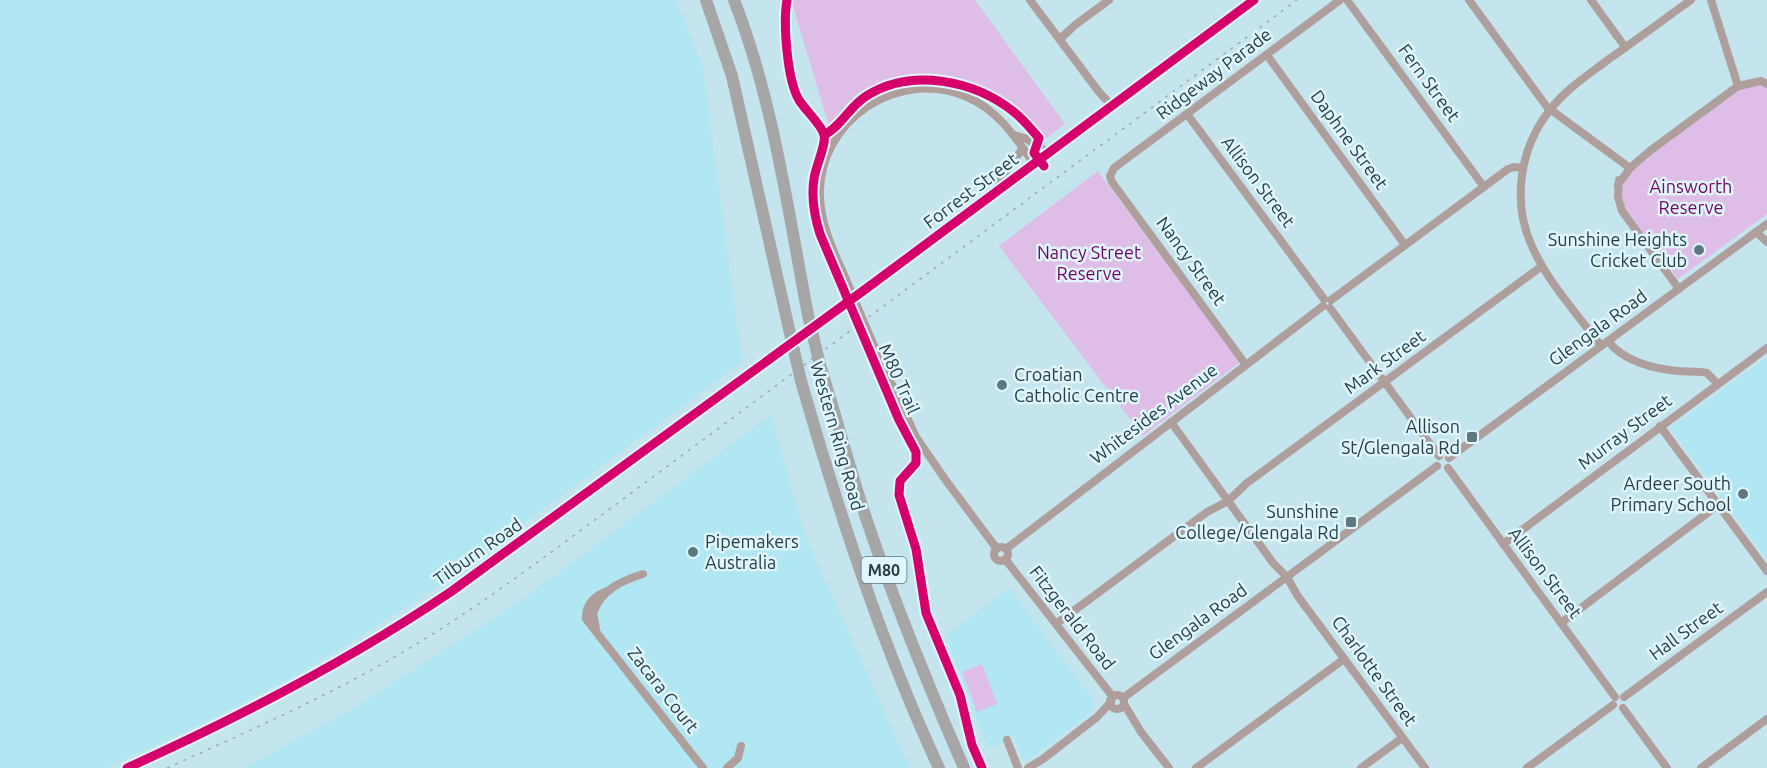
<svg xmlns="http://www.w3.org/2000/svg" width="1767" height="768" font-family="Ubuntu,sans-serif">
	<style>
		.built { fill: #b1e6f3 }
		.green { fill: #debee6 }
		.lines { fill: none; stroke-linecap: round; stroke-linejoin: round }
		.minor { stroke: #af9f9c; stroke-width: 8 }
		.highway { stroke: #a6a6a7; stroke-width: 12 }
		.rail { stroke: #a1a8aa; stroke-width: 1.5; stroke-dasharray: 3 6; stroke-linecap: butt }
		.minor-bridge { stroke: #af9f9c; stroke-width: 8 }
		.highway-bridge { stroke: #a6a6a7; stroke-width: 12 }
		.cycleway-casing { stroke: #dff6fc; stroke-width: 13 }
		.cycleway { stroke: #d6006c; stroke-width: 9 }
		.poi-dot { fill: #5e7880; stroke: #dff6fc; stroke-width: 2 }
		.labels { text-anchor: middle; stroke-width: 5; stroke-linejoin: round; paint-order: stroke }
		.shield { fill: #dff6fc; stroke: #5e757b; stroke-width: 1.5 }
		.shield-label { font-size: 16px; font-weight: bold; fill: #263e44 }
		.street-label { font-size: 18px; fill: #263e44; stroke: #dff6fc }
		.park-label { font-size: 18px; fill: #760068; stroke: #dff6fc }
		.poi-label { font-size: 18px; fill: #263e44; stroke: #dff6fc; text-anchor: end }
	</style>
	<rect width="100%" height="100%" fill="#c5e5ee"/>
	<g class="built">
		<polygon points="0,0 676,0 703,68 742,362 449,579 369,631 300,673 184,732 105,768 0,768"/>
		<polygon points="1767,357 1767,559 1670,428"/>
		<polygon points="771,415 805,536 910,768 244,768 349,711 516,604"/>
		<polygon points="1009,588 1093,700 1092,712 1028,760 1022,758 1013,735 1001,744 988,749 946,636"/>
	</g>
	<g class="green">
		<path d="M791,0H975L1065,124L1042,141C1002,88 922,57 863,97C850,105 840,118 830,129Z"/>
		<path d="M1759,85L1767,87V214L1678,279L1628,214C1617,192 1621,186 1634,167L1739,89Z"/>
		<polygon points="1098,171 1240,362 1143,436 999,246"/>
		<polygon points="982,664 997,704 977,712 962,672"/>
	</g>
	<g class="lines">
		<g class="minor">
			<polyline points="1030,0 1099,92 1112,106"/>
			<polyline points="1347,0 1484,187"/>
			<polyline points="1469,0 1547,107 1630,168"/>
			<polyline points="1591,0 1625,47"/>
			<polyline points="1711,0 1738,86"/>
			<polyline points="1060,39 1075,25 1109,0"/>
			<polyline points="1267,55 1405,245"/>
			<polyline points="1187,114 1324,299"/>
			<polyline points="1014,135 1025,138 1049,153"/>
			<polyline points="1619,180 1618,197 1622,211 1679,289"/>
			<polyline points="1618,185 1630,168 1651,150 1738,86 1761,81 1767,84"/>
			<polyline points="997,191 1001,178 1023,148"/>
			<polyline points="1756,232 1767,242"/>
			<path d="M848,284C836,256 821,228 820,197C817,121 898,67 967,97C998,110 1015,137 1034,164"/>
			<polyline points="1331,300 1508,169 1514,167 1523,168"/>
			<polyline points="1330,308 1439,456"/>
			<polyline points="871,339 916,437 947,482 997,549"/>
			<path d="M1608,341C1623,361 1654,369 1678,371C1688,372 1698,371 1707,373L1718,384"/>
			<path d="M1601,346C1578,315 1546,280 1531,244C1512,201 1520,147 1550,110C1566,89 1588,75 1609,59C1636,40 1663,20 1691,0"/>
			<polyline points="1246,365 1112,182 1110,176 1114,168 1340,0"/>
			<polyline points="1171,422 1273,563 1287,577 1297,595 1425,768"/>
			<polyline points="1660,426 1767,571"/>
			<polyline points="1449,458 1767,224"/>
			<polyline points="1448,468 1615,697"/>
			<polyline points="1503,544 1767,348"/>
			<circle cx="1001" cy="554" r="7"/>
			<polyline points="1006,549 1323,306"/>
			<polyline points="1005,559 1113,697"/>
			<path d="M610,590C595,595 585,603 586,619L703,768"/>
			<polyline points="1561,623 1718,505"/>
			<polyline points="1056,624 1207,512 1228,501 1247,483 1542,266"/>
			<path d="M596,629L593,613C602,589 621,581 643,574"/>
			<circle cx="1117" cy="702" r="7"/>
			<polyline points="1624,697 1767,592"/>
			<polyline points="1123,698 1437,466"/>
			<polyline points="1124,704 1141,732 1169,768"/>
			<polyline points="1623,708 1667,768"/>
			<polyline points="1007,740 1018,768"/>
			<path d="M127,768C240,717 350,660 452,591L867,288L1254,0"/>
			<polyline points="727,768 738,758 741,746"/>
			<polyline points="1028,768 1043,759 1097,717 1111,702"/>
			<polyline points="1196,768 1344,659"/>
			<polyline points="1361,768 1402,738"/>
			<polyline points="1527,768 1613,705"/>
			<polyline points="1701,768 1767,719"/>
		</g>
		<g class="highway">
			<polyline points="706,0 732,76 789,329"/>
			<path d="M734,0C773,99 788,211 808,315"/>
			<path d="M820,365C835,413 848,462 863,509C892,597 927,683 964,768"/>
			<path d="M801,381C839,513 881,643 939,768"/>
		</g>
		<path class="rail" d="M167,768C249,731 331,695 408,649C469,613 527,570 584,528L1297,0"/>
		<polyline class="minor-bridge" points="848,284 871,339"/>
		<g class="highway-bridge">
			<polyline points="808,315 820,365"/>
			<polyline points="789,329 801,381"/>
		</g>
		<g class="cycleway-casing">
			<g id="cycleway">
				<path d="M787,0C783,23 787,80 799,100C806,111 819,122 824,134C827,143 815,168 814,179C811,198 814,215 820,234L899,420L916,452V463L900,481L899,495L916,549L926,613L960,695L972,745L982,768"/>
				<path d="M824,135C842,126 850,105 868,95C912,68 974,80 1014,112C1023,119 1031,129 1039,138L1034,153L1044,166"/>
				<path d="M127,768C240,717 350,660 452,591L867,288L1254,0"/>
			</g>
		</g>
		<use href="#cycleway" class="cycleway"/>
	</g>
	<g class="poi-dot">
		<circle cx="1699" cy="250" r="6"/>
		<circle cx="1002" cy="385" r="6"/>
		<rect x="1466" y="431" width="12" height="12" rx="3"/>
		<circle cx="1743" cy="494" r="6"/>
		<rect x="1345" y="516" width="12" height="12" rx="3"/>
		<circle cx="693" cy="552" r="6"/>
	</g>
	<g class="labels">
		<rect class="shield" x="861.5" y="557" width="45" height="26" rx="4.5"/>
		<g class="shield-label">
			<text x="884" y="576">M80</text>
		</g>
		<g class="street-label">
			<text transform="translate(1214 74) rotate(-37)" y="6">Ridgeway Parade</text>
			<text transform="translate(1429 83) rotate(54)" y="6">Fern Street</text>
			<text transform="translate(1349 140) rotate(54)" y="6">Daphne Street</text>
			<text transform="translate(1258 182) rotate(53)" y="6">Allison Street</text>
			<text transform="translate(971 191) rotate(-37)" y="6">Forrest Street</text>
			<text transform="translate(1191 261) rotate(54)" y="6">Nancy Street</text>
			<text transform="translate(1598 328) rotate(-36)" y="6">Glengala Road</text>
			<text transform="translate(1385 362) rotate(-36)" y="6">Mark Street</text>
			<text transform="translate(899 379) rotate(66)" y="6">M80 Trail</text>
			<text transform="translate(1154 414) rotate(-37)" y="6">Whitesides Avenue</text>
			<text transform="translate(1625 432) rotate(-37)" y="6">Murray Street</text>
			<text transform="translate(837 436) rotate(74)" y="6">Western Ring Road</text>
			<text transform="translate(478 552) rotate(-35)" y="6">Tilburn Road</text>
			<text transform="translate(1545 573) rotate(53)" y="6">Allison Street</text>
			<text transform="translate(1072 618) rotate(52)" y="6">Fitzgerald Road</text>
			<text transform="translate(1198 622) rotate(-36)" y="6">Glengala Road</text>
			<text transform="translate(1686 631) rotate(-36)" y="6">Hall Street</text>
			<text transform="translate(1374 671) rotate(54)" y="6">Charlotte Street</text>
			<text transform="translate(663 690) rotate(52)" y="6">Zacara Court</text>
		</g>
		<g class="park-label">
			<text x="1691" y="193">Ainsworth<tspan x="1691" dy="21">Reserve</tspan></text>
			<text x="1089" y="259">Nancy Street<tspan x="1089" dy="21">Reserve</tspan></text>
		</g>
		<g class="poi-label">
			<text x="1687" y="246">Sunshine Heights<tspan x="1687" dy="21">Cricket Club</tspan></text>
			<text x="1014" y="381" text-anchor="start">Croatian<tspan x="1014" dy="21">Catholic Centre</tspan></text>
			<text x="1460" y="433">Allison<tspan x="1460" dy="21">St/Glengala Rd</tspan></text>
			<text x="1731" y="490">Ardeer South<tspan x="1731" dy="21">Primary School</tspan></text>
			<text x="1339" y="518">Sunshine<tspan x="1339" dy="21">College/Glengala Rd</tspan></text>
			<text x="705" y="548" text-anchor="start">Pipemakers<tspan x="705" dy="21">Australia</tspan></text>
		</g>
	</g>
</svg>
